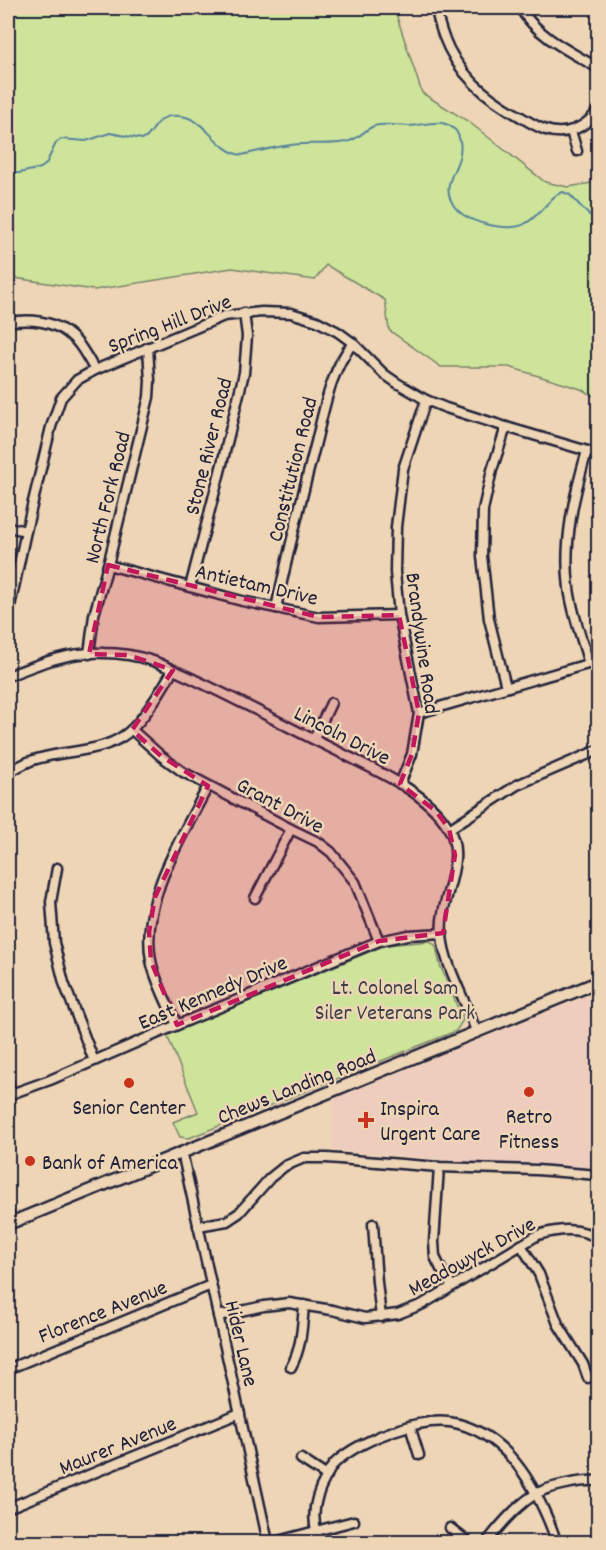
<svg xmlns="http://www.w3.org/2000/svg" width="606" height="1550" font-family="Dekko,sans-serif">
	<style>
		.built { fill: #eecdbe }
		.green { fill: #cde49a; stroke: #78836a; stroke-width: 1.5 }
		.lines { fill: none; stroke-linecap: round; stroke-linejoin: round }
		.stream { stroke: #59839d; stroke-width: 2 }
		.minor-casing { stroke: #22223b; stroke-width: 13 }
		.major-casing { stroke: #22223b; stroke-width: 15 }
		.minor { stroke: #edd5b5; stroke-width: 8 }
		.major { stroke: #edd5b5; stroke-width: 10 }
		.marked { fill: #c2185b; fill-opacity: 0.2; stroke: #c2185b; stroke-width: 4.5; stroke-dasharray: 12 8; stroke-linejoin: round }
		.poi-dot { fill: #c8321e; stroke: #edd5b5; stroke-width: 2 }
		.labels { text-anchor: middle; stroke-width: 5; stroke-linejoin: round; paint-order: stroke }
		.street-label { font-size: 22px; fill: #22223b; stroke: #edd5b5 }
		.park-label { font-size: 22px; fill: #3c3f49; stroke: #edd5b5 }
		.poi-label { font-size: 22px; fill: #22223b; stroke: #edd5b5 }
	</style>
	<rect width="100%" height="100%" fill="#edd5b5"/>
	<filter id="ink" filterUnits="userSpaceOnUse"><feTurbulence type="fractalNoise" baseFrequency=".0167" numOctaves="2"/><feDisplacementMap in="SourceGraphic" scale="12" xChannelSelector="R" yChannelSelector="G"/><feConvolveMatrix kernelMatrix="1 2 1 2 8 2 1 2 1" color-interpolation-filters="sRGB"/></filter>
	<g filter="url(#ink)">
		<polygon class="built" points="598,991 598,1173 332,1150 335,1095 348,1091 354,1091"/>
		<g class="green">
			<polygon points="8,8 398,8 397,17 422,93 469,122 545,182 568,187 598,182 598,399 581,389 509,367 441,367 389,330 385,300 326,265 315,280 232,268 94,290 8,277"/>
			<polygon points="430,941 436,946 440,965 463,1020 456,1031 189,1138 180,1137 173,1122 198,1112 167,1035 386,945"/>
		</g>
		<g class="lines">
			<path class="stream" d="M8,173H19L41,168L46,164L56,143L61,139L86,141L110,133L142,139L146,138C151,133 155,125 161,120C166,116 172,115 179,116C206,117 216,152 242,155C261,151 281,145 301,144C316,143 331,145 346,142C358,140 364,130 374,126C385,123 399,126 410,126C421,125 432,122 442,123C447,124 451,126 454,129C458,132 459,137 460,141C465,167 437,181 454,206C461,216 474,221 485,224C520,232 526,227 549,202C553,197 556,194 563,192L570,195L589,215H598"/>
			<g class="minor-casing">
				<g id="minor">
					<path d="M436,8C437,17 440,26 443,35C458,75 485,97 521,117C529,122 537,127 546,130C566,137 587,127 598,110"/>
					<path d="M520,8C538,37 569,51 598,68"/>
					<polyline points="571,131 577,151"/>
					<path d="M8,322C33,318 59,321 77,342C84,350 89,361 95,370"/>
					<path d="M587,451C574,495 563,541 569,588C572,613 582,639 589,664"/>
					<polyline points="8,527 26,531"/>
					<polyline points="108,565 242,601 319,617 399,615"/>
					<polyline points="190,587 222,464 244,373 247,336 244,313"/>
					<path d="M276,608C288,554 301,500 315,446C324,411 330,371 353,343"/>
					<polyline points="8,616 26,531 51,427 61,398 77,380 95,370 224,316 262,312 291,313 317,321 338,332 353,343 384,374 397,383 426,400 446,408 506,427 598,454"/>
					<polyline points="89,654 94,615 108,565 149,397 150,381 148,347"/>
					<path d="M8,676C38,664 70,651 104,653C120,653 138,656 153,661C162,664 170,669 178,672C209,686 238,701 268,716C292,729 317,741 341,753C377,771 427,792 448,827C466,857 445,890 442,920C438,959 466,997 476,1032"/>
					<polyline points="506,687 489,619 482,556 483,510 492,470 506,427"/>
					<polyline points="419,713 598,661"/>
					<polyline points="132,730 161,756 183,772 291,829 318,842 331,852 355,882 379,941"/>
					<polyline points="314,739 331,703"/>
					<path d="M8,773C14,769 21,765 28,762C61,748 106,756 133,728C148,713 162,689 173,670"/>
					<polyline points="400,784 412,754 419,713 399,615 395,572 396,527 403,469 426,400"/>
					<polyline points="449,829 517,785 598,750"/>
					<polyline points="57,868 51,902 54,943 64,983 94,1061"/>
					<polyline points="255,898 291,829"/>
					<path d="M177,1025C169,1007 154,979 151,960C140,901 182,837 208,786"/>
					<polyline points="8,1081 11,1094"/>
					<polyline points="8,1106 11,1094 50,1080 177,1025 379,941 408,935 443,933"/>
					<polyline points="182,1152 268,1542"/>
					<polyline points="439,1167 434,1242 435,1257 441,1269 452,1286"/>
					<polyline points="8,1212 12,1222"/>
					<polyline points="373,1224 377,1282 381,1317"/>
					<polyline points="198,1226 227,1221 239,1213 270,1178 285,1166 304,1158 327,1158 439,1167 537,1170 598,1175"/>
					<polyline points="521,1245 539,1274 558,1324 583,1364 588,1378"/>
					<path d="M218,1316L264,1306L289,1303L332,1310L365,1318L398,1314L423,1304L538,1235C560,1229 578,1227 598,1238"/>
					<path d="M291,1367C302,1347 302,1327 304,1305"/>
					<polyline points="8,1369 211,1285"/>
					<polyline points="410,1426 419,1455"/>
					<polyline points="301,1459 327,1476"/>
					<polyline points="8,1508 240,1413"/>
					<polyline points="450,1528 468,1542"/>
					<polyline points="274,1542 354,1521"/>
					<path d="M320,1542C310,1520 314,1498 326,1477C329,1472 331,1466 336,1462C361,1439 425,1414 459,1424C499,1435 524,1468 541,1504C547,1517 553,1529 556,1542"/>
					<path d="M487,1542C500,1525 515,1507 534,1495C548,1486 582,1480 598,1481"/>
				</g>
			</g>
			<g class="major-casing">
				<polyline id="major" points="8,1224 598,982"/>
			</g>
			<use href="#minor" class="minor"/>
			<use href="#major" class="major"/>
		</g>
	</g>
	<path class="marked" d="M108,565L319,617L399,615L419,713L412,754L400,784L436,811L449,829L455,855L443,933L379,941L177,1025L151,961L149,932L155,897L208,786L161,756L132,730L173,670L128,655L89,654Z"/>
	<g class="poi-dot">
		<circle cx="129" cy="1083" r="6"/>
		<circle cx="529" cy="1092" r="6"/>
		<path d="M363 1111h6v6h6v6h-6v6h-6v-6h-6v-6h6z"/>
		<circle cx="30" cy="1161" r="6"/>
	</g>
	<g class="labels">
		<g class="street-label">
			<text transform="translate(169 322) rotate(-21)" y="8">Spring Hill Drive</text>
			<text transform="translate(207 446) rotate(-76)" y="8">Stone River Road</text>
			<text transform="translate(291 469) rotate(-76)" y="8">Constitution Road</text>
			<text transform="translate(106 497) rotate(-76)" y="8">North Fork Road</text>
			<text transform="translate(257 583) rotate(13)" y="8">Antietam Drive</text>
			<text transform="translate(424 643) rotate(82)" y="8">Brandywine Road</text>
			<text transform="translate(343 734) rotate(27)" y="8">Lincoln Drive</text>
			<text transform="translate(281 804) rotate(28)" y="8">Grant Drive</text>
			<text transform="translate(212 991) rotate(-23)" y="8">East Kennedy Drive</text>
			<text transform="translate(296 1085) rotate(-22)" y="8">Chews Landing Road</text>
			<text transform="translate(471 1255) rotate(-29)" y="8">Meadowyck Drive</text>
			<text transform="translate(102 1310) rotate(-22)" y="8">Florence Avenue</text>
			<text transform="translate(243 1343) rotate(77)" y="8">Hider Lane</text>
			<text transform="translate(117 1444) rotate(-22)" y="8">Maurer Avenue</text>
		</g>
		<g class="park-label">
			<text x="395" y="994">Lt. Colonel Sam<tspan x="395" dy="25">Siler Veterans Park</tspan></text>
		</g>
		<g class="poi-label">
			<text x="129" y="1114">Senior Center</text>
			<text x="380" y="1115" text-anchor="start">Inspira<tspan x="380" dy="25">Urgent Care</tspan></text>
			<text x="529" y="1123">Retro<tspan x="529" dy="25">Fitness</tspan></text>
			<text x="42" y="1169" text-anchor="start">Bank of America</text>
		</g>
	</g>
	<rect width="606" height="1550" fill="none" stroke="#edd5b5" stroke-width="30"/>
	<rect x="15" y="15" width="576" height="1520" fill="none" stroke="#22223b" stroke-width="2" filter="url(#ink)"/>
</svg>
